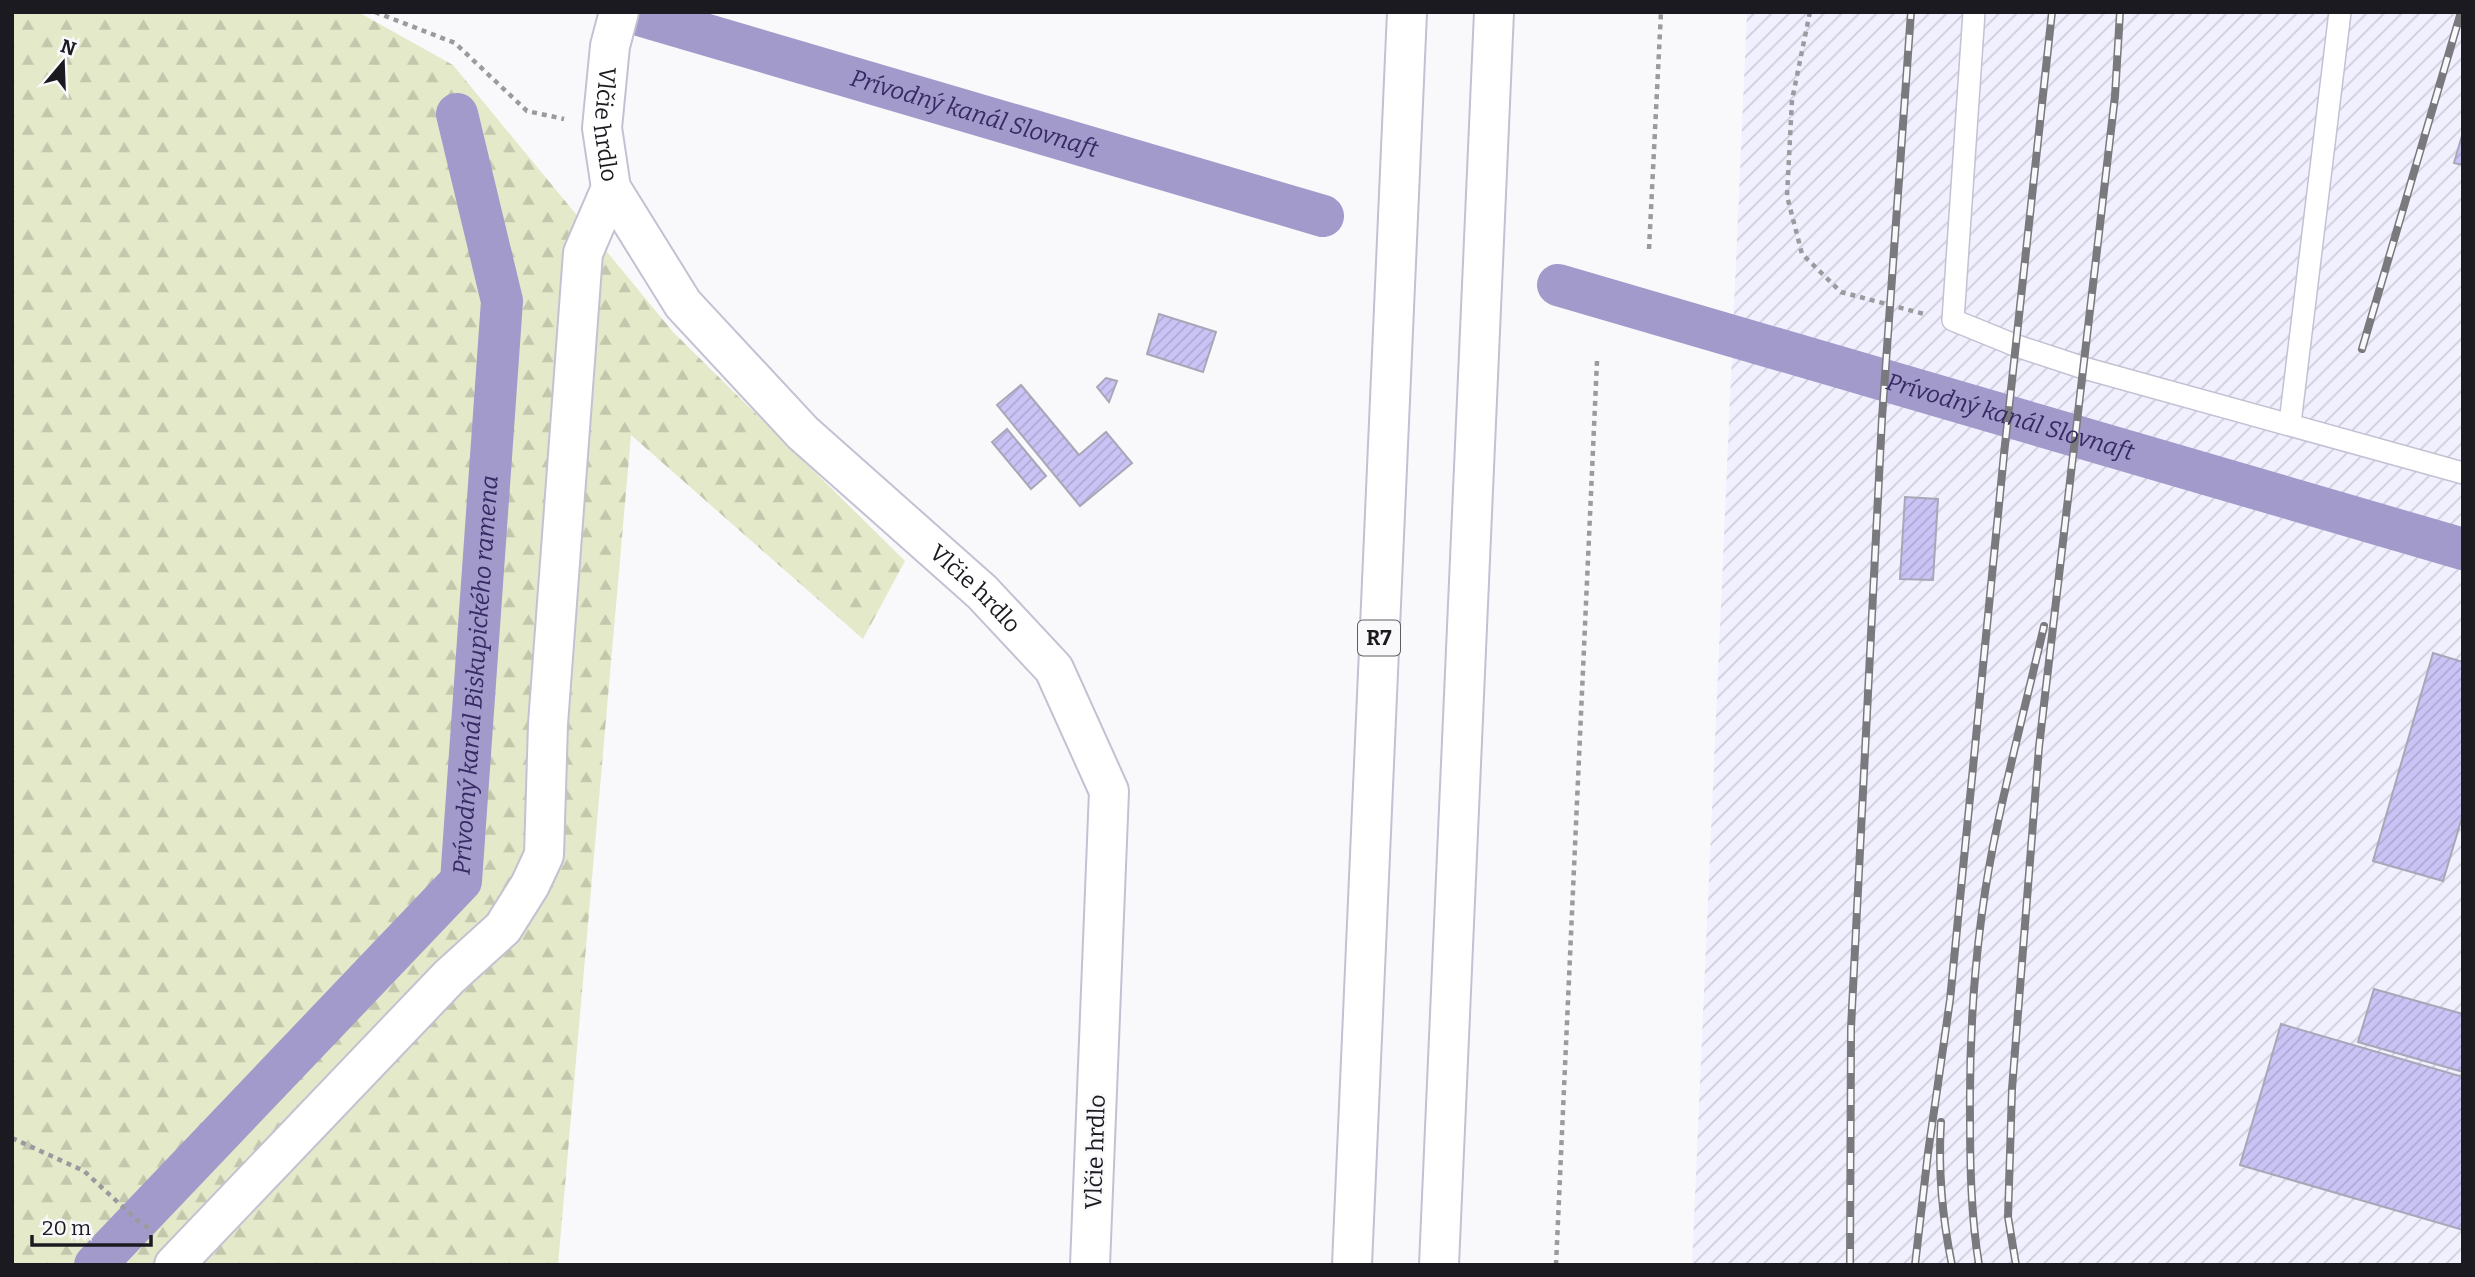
<svg xmlns="http://www.w3.org/2000/svg" width="2475" height="1277" font-family="Bitter,serif">
	<style>
		.industrial { fill: url(#industrial-furrows) }
		.forest { fill: url(#forest-firs) }
		.lines { fill: none; stroke-linecap: round; stroke-linejoin: round }
		.canal { stroke: #a19aca; stroke-width: 42 }
		.building { fill: url(#building-hatch); stroke: #a9a7b7; stroke-width: 2 }
		.lane-casing { stroke: #c3c1d2; stroke-width: 24 }
		.street-casing { stroke: #c3c1d2; stroke-width: 42 }
		.highway-casing { stroke: #c3c1d2; stroke-width: 42 }
		.path { stroke: #9b9b9f; stroke-width: 4.5; stroke-dasharray: 5 5; stroke-linecap: butt }
		.lane { stroke: #fff; stroke-width: 21 }
		.street { stroke: #fff; stroke-width: 38 }
		.highway { stroke: #fff; stroke-width: 38 }
		.rail-casing { stroke: #7a797e; stroke-width: 8 }
		.rail { stroke: #f9f9fc; stroke-width: 5; stroke-dasharray: 16; stroke-linecap: butt }
		.labels { text-anchor: middle; stroke-width: 5; stroke-linejoin: round; paint-order: stroke }
		.shield { fill: #f9f9fc; stroke: #5e5d62; stroke-width: 2 }
		.shield-label { font-size: 21px; font-weight: bold; fill: #1b1a20 }
		.street-label { font-size: 23px; fill: #1b1a20; stroke: #f9f9fc }
		.water-label { font-size: 24px; font-style: italic; fill: #372964; stroke: #f9f9fc }
	</style>
	<defs>
		<pattern id="industrial-furrows" width="10" height="10" patternUnits="userSpaceOnUse" patternTransform="scale(1.75)"><rect width="10" height="10" fill="#f1f0ff"/><path d="M-1 1l2-2M0 10L10 0M9 11l2-2" fill="none" stroke="#cecdda"/></pattern>
		<pattern id="forest-firs" width="22" height="20" patternUnits="userSpaceOnUse" patternTransform="scale(1.75)"><rect width="22" height="20" fill="#e4e9c9"/><path d="M5 1l3.5 6h-7zM16 11l3.5 6h-7z" fill="#c3c7ac"/></pattern>
		<pattern id="building-hatch" width="6" height="6" patternUnits="userSpaceOnUse" patternTransform="scale(1.75)"><rect width="6" height="6" fill="#cac4f6"/><path d="M-1 1l2-2M0 6l6-6M5 7l2-2" fill="none" stroke="#ada8d3"/></pattern>
	</defs>
	<rect width="100%" height="100%" fill="#f9f9fc"/>
	<polygon class="industrial" points="1747,12 2463,12 2463,1265 1692,1265"/>
	<polygon class="forest" points="12,12 358,12 453,65 673,332 905,561 863,639 631,435 558,1265 12,1265"/>
	<g class="lines">
		<g class="canal">
			<path id="s1" d="M629,12L1323,216"/>
			<path id="s2" d="M1558,285L2463,549"/>
			<path id="s3" d="M95,1265L461,881L502,301L457,114"/>
		</g>
	</g>
	<g class="building">
		<polygon points="2463,132 2463,165 2454,163"/>
		<polygon points="1159,314 1216,332 1203,372 1147,354"/>
		<polygon points="1106,378 1117,381 1109,402 1097,387"/>
		<polygon points="1021,385 1079,455 1106,432 1132,463 1080,506 997,405"/>
		<polygon points="1007,429 1046,476 1031,489 992,442"/>
		<polygon points="1905,497 1938,499 1933,580 1900,579"/>
		<polygon points="2433,653 2463,662 2463,814 2443,881 2373,861"/>
		<polygon points="2374,989 2463,1014 2463,1072 2358,1042"/>
		<polygon points="2281,1024 2463,1077 2463,1230 2240,1165"/>
	</g>
	<g class="lines">
		<g class="lane-casing">
			<g id="lane">
				<polyline points="1974,12 1953,320 2017,346 2084,368 2463,473"/>
				<polyline points="2290,423 2340,12"/>
			</g>
		</g>
		<g class="street-casing">
			<g id="street">
				<path id="s4" d="M619,12L610,46L602,128L611,188L683,304L803,433L982,592L1054,669L1109,791L1090,1265"/>
				<polyline points="174,1265 449,977 503,928 530,885 544,855 548,724 583,253 611,188"/>
			</g>
		</g>
		<g class="highway-casing">
			<g id="highway">
				<polyline points="1352,1265 1407,12"/>
				<polyline points="1439,1265 1494,12"/>
			</g>
		</g>
		<g class="path">
			<polyline points="375,12 455,43 527,111 564,119"/>
			<polyline points="1810,12 1792,100 1787,196 1802,254 1841,292 1924,314"/>
			<polyline points="1649,249 1661,12"/>
			<polyline points="12,1138 84,1171 137,1220 153,1231"/>
			<polyline points="1556,1265 1597,361"/>
		</g>
		<use href="#lane" class="lane"/>
		<use href="#street" class="street"/>
		<use href="#highway" class="highway"/>
		<g class="rail-casing">
			<g id="rail">
				<polyline points="2362,349 2461,12"/>
				<path d="M1941,1122C1938,1170 1942,1217 1952,1265"/>
				<polyline points="1850,1265 1851,1028 1882,418 1911,12"/>
				<polyline points="1915,1265 1928,1153 1950,1000 2004,454 2052,12"/>
				<path d="M1979,1265C1971,1216 1970,1166 1970,1117C1969,1018 1977,918 1998,822C2012,756 2029,691 2044,626"/>
				<polyline points="2016,1265 2008,1217 2012,1089 2039,747 2115,96 2120,12"/>
			</g>
		</g>
		<use href="#rail" class="rail"/>
	</g>
	<g class="labels">
		<rect class="shield" x="1358" y="620.5" width="42" height="35" rx="5"/>
		<g class="shield-label">
			<text x="1379" y="645">R7</text>
		</g>
		<g class="street-label">
			<text dy="8" stroke="none"><textPath href="#s4" startOffset="114">Vlčie hrdlo</textPath></text>
			<text dy="8" stroke="none"><textPath href="#s4" startOffset="723">Vlčie hrdlo</textPath></text>
			<text transform="translate(1095 1152) rotate(-88)" y="8">Vlčie hrdlo</text>
		</g>
		<g class="water-label">
			<text dy="8" stroke="none"><textPath href="#s1" startOffset="360">Prívodný kanál Slovnaft</textPath></text>
			<text dy="8" stroke="none"><textPath href="#s2" startOffset="471">Prívodný kanál Slovnaft</textPath></text>
			<text dy="8" stroke="none"><textPath href="#s3" startOffset="737">Prívodný kanál Biskupického ramena</textPath></text>
		</g>
	</g>
	<rect width="2475" height="1277" fill="none" stroke="#1b1a20" stroke-width="28"/>
	<g transform="translate(63 63) rotate(19)" stroke="#f9f9fc" stroke-width="5" paint-order="stroke">
	<path d="M0-5L12 26L0 18L-12 26Z" fill="#1b1a20"/>
	<text y="-10" font-size="19" font-weight="bold" text-anchor="middle" fill="#1b1a20">N</text>
	</g>
	<path d="M32 1235v10h119v-10" fill="none" stroke="#1b1a20" stroke-width="3.5"/>
	<text x="42" y="1235" font-size="21" fill="#1b1a20" stroke="#f9f9fc" stroke-width="5" paint-order="stroke">20 m</text>
</svg>
